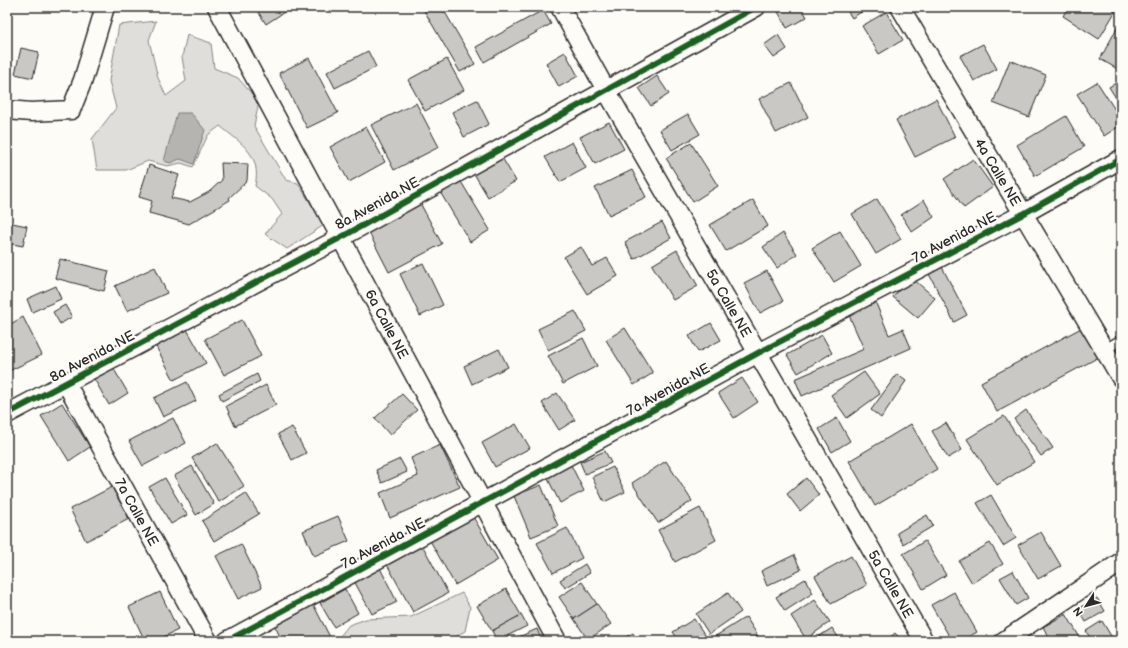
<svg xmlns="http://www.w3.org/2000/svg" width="1128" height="648" font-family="'Balsamiq Sans',sans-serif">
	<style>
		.green { fill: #dfdeda; stroke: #858482 }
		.water { fill: #b5b4b1; stroke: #7e7d7b }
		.building { fill: #c9c8c4; stroke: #2b2b2b }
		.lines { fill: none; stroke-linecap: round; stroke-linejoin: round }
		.lane-casing { stroke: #2b2b2b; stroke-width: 12 }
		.street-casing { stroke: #2b2b2b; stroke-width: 21 }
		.lane { stroke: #fdfcf7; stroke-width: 9 }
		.street { stroke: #fdfcf7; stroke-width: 18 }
		.cycleway-casing { stroke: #fdfcf7; stroke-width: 8 }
		.cycleway { stroke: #1b5e20; stroke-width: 6 }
		.labels { text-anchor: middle; stroke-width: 4; stroke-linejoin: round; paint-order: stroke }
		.street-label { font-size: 14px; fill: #2b2b2b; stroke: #fdfcf7 }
	</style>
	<rect width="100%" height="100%" fill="#fdfcf7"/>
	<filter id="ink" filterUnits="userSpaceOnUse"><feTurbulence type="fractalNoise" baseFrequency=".025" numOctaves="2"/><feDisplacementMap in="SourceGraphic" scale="8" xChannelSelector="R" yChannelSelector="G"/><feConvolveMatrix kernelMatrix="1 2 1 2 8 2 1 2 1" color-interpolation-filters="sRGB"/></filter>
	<g filter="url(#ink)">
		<g class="green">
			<path d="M156,21L149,40L158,78L166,96L186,81L182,57L187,35L211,43L214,68L238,78L259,102L254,126L286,180L298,183L324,225L287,249L265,234L282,214L272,199L255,186C262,155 242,144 220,126L208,135L193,167L181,163L167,166L148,161L126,170H97L92,139L116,108L109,81L119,25Z"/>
			<polygon points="462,593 470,607 465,631 448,641 336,641 349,625 366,619 411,617"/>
		</g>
		<polygon class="water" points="177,113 191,113 205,130 194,164 180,159 170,163 164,161"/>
		<g class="building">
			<polygon points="255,7 292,7 266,24"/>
			<polygon points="422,7 442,7 475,64 460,72"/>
			<polygon points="778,7 801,7 807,17 787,28 776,8"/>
			<polygon points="845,7 869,7 852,18"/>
			<polygon points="1068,7 1118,7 1099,39 1063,16"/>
			<polygon points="543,10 551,24 484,62 476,47"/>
			<polygon points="886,12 903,40 879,54 862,26"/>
			<polygon points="1121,21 1121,71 1100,59"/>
			<polygon points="778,35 787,49 774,58 764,45"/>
			<polygon points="983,44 997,69 974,81 960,56"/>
			<polygon points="21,48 39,52 33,78 15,74"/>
			<polygon points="368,51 376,67 335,88 327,72"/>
			<polygon points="565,52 578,76 559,87 546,63"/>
			<polygon points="309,58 338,113 307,128 279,73"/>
			<polygon points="447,59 464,90 425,111 408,80"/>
			<polygon points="1010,60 1046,75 1029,117 993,103"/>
			<polygon points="657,76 669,94 651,106 639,88"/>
			<polygon points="1121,80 1121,106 1109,87"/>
			<polygon points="1097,82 1121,119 1121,125 1104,136 1077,94"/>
			<polygon points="791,83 808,117 776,133 759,99"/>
			<polygon points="936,99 955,137 915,157 896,120"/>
			<polygon points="477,100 489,124 464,137 452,112"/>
			<polygon points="416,103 439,147 394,170 371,125"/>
			<polygon points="688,114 700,134 672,150 660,130"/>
			<polygon points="1066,116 1084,147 1035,176 1017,145"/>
			<polygon points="609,122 624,149 595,164 580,137"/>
			<polygon points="366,127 385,162 349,182 330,147"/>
			<polygon points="572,142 586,168 560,182 545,157"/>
			<polygon points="691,143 718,186 693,202 666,158"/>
			<polygon points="501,156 516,181 488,197 473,172"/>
			<polygon points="973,159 993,187 964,208 944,179"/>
			<polygon points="221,163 248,164 247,181 229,198 230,200 189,224 149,213 152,201 139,197 149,165 179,175 171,198 190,202 209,192 222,180"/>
			<polygon points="632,170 646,197 609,215 595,188"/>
			<polygon points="460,180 490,230 470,242 440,192"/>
			<polygon points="877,199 901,239 876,254 852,214"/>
			<polygon points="753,200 768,226 726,251 710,225"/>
			<polygon points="924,200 934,217 912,232 901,215"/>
			<polygon points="419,201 442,244 389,272 367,229"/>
			<polygon points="7,222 27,226 23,246 7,243"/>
			<polygon points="662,222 671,238 634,259 625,242"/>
			<polygon points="840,231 861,266 834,282 812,248"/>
			<polygon points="783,233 797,254 777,268 763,247"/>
			<polygon points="581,247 592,266 607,258 618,276 587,294 564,257"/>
			<polygon points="677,250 698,286 673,300 652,265"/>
			<polygon points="60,259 109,271 104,291 55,278"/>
			<polygon points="423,263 443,305 420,316 400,274"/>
			<polygon points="155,267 167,293 127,311 115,286"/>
			<polygon points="942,267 967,315 954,322 929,274"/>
			<polygon points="767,271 783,301 760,313 744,283"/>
			<polygon points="911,277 935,298 918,318 893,297"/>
			<polygon points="56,286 61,299 32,312 27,299"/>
			<polygon points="875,301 889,335 903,329 911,348 802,396 795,379 864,349 848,313"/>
			<polygon points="65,305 72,317 60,324 53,312"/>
			<polygon points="575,311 586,331 548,350 538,329"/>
			<polygon points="23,317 42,355 7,372 7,326"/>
			<polygon points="242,320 261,356 224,375 205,339"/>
			<polygon points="711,323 721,340 698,352 689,336"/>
			<polygon points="185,326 206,363 174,380 154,343"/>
			<polygon points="1083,327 1099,357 997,412 981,382"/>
			<polygon points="625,328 653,373 634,385 606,340"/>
			<polygon points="822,335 832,353 798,373 787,355"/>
			<polygon points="583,338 597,366 563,384 548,356"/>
			<polygon points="499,349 508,367 472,384 464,366"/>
			<polygon points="112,366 128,393 109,405 93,377"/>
			<polygon points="864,372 880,394 847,418 831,395"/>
			<polygon points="257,374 260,381 222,401 219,394"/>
			<polygon points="897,374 906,381 881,418 871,410"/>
			<polygon points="742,378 758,402 734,418 718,393"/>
			<polygon points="187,382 196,401 163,417 154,398"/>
			<polygon points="266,385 276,405 235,426 226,406"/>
			<polygon points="557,393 575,420 559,430 542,403"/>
			<polygon points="402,394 417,410 390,435 375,418"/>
			<polygon points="62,403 90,447 69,461 41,416"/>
			<polygon points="1026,410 1053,448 1041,456 1014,419"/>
			<polygon points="1004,416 1034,462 997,485 967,439"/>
			<polygon points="173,418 186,443 143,466 129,441"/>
			<polygon points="837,418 850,441 832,452 819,429"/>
			<polygon points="946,423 962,450 948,458 932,431"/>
			<polygon points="516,424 530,448 495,467 482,443"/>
			<polygon points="911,424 937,469 875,506 849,461"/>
			<polygon points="292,427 306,453 292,460 278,434"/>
			<polygon points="217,443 244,486 219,502 192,458"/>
			<polygon points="440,445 460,487 390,518 380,493 418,476 411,458"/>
			<polygon points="605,451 611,463 585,474 580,462"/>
			<polygon points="400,459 407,472 382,483 376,470"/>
			<polygon points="666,461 692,501 658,523 632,483"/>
			<polygon points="571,465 584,491 560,503 547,477"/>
			<polygon points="192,466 214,504 196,515 174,476"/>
			<polygon points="613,467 625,492 604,502 592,477"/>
			<polygon points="165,478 187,515 171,524 149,487"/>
			<polygon points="806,478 819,495 800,511 787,494"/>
			<polygon points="541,485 558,526 531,537 514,496"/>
			<polygon points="112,487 129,519 86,541 70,509"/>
			<polygon points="246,493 259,514 214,541 202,521"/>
			<polygon points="991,495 1016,538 1003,546 977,503"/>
			<polygon points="700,508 716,540 675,562 658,530"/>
			<polygon points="471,513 498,560 455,585 428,537"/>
			<polygon points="927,515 933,526 903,544 897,533"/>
			<polygon points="338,516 349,541 314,556 303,531"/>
			<polygon points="567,528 582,558 553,573 537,543"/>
			<polygon points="1041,532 1061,566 1038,579 1018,545"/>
			<polygon points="419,539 448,593 413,612 383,557"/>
			<polygon points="925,541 946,575 923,589 903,554"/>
			<polygon points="990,543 1003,564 972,583 959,561"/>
			<polygon points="241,544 262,587 238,599 216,556"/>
			<polygon points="794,555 801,570 767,586 761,571"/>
			<polygon points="851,556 867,585 831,604 815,576"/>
			<polygon points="585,564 590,573 565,588 560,580"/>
			<polygon points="379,566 397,602 372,614 353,579"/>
			<polygon points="1013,571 1028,598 1016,605 1000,578"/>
			<polygon points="805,579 813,593 785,611 776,597"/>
			<polygon points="582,582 597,604 574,619 559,597"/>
			<polygon points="345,589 358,613 334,627 320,603"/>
			<polygon points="506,589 521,615 492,631 477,606"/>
			<polygon points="160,592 178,630 155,641 145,641 129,607"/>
			<polygon points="954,592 977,632 961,641 952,641 931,605"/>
			<polygon points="728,593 741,612 709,634 696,614"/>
			<polygon points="1097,598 1105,611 1086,622 1078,609"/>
			<polygon points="815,600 830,622 806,639 791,616"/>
			<polygon points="313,604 332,641 282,641 274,624"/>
			<polygon points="597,604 611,624 588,640 574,619"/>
			<polygon points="1066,614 1082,641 1051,641 1043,627"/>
			<polygon points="521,615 527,626 497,641 492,631"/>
			<polygon points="746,617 758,636 749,641 716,641 714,637"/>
			<polygon points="694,619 709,641 679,641 673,632"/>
			<polygon points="1102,621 1114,641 1092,641 1086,631"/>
			<polygon points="832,628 841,641 812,641"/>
			<polygon points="537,629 542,641 514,641 514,639"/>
			<polygon points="633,633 637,641 619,641"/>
			<polygon points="895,633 902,641 886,641"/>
		</g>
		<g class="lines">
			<g class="lane-casing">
				<polyline id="lane" points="1104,350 1121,340"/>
			</g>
			<g class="street-casing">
				<g id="street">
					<polyline points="217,7 557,641"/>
					<polyline points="560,7 606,90 924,641"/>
					<polyline points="900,7 1121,378"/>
					<polyline points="7,110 31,112 71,110 83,80 105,7"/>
					<polyline points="66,383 208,641"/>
					<polyline points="7,414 340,238 756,7"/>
					<polyline points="227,641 758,353 1023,214 1121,159"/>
					<polyline points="1004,641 1121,562"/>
				</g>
			</g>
			<use href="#lane" class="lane"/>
			<use href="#street" class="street"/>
			<g class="cycleway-casing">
				<g id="cycleway">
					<polyline points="7,414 340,238 756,7"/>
					<polyline points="227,641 758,353 1023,214 1121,159"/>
				</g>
			</g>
			<use href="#cycleway" class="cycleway"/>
		</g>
	</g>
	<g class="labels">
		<g class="street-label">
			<text transform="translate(998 172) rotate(59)" y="5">4a Calle NE</text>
			<text transform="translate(377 203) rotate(-29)" y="5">8a Avenida NE</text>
			<text transform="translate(954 237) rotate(-28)" y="5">7a Avenida NE</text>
			<text transform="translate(729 303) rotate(60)" y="5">5a Calle NE</text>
			<text transform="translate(387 324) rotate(62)" y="5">6a Calle NE</text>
			<text transform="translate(92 356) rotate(-28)" y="5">8a Avenida NE</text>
			<text transform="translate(668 389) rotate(-29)" y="5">7a Avenida NE</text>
			<text transform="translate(137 512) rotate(61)" y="5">7a Calle NE</text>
			<text transform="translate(383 543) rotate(-28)" y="5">7a Avenida NE</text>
			<text transform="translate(891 584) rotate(60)" y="5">5a Calle NE</text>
		</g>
	</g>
	<rect width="1128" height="648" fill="none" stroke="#fdfcf7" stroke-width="24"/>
	<rect x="12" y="12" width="1104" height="624" fill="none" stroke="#2b2b2b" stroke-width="1.5" filter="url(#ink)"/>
	<g transform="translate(1086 606) rotate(234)" stroke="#fdfcf7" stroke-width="3" paint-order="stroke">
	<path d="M0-3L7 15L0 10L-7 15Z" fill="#2b2b2b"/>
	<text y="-6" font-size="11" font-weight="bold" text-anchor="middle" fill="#2b2b2b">N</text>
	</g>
</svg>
